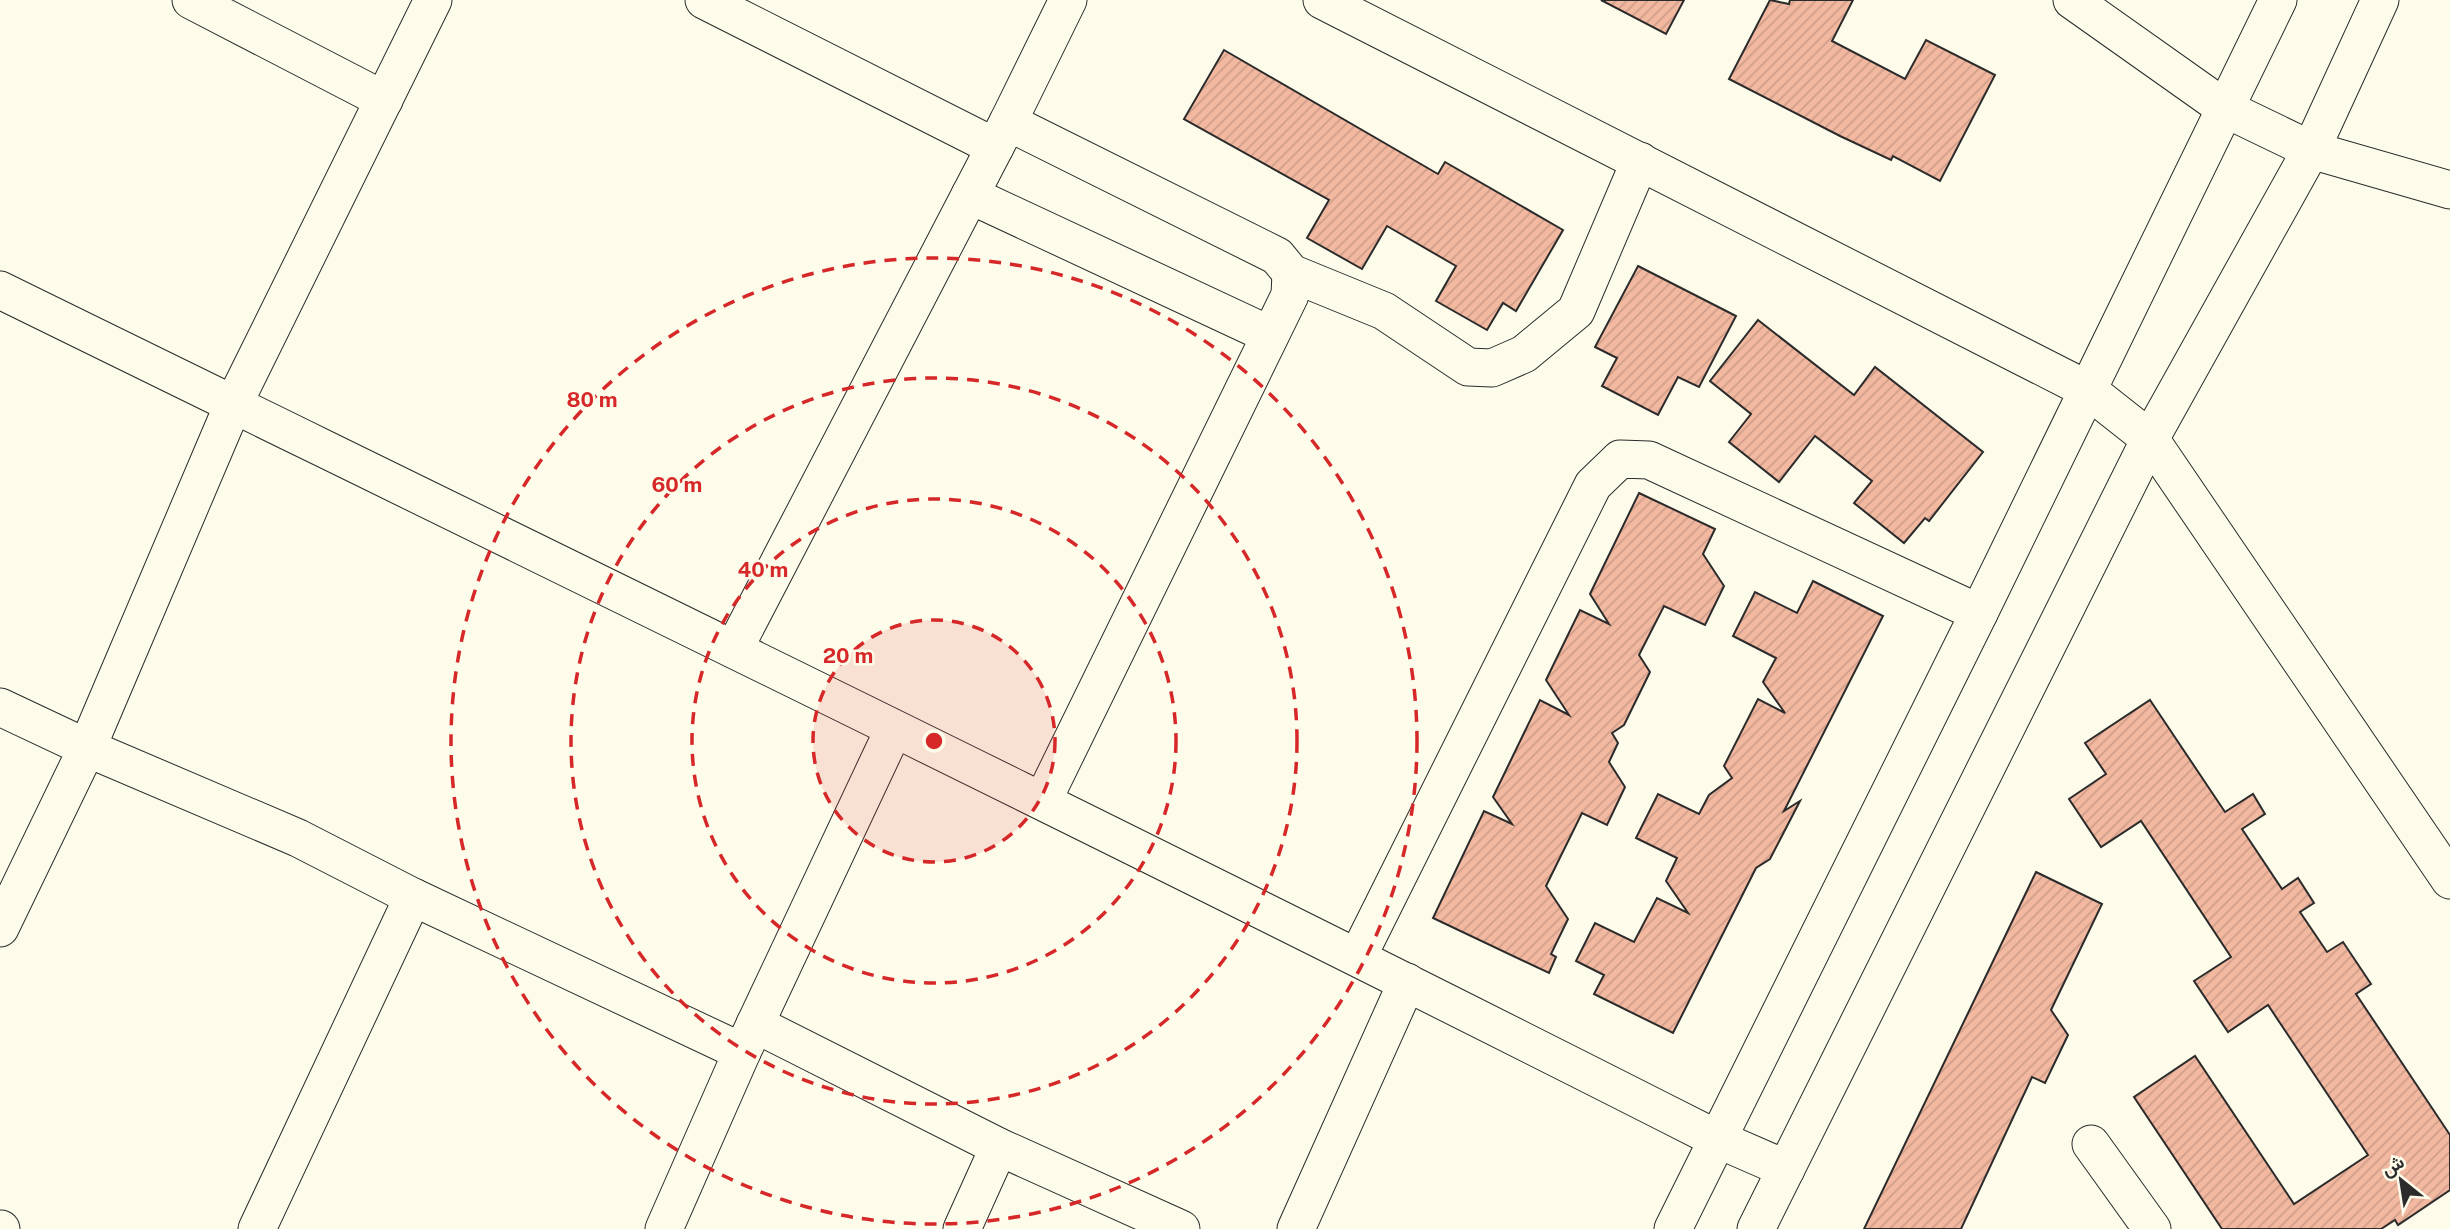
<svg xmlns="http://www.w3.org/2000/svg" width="2450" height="1229" font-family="'Public Sans',Vazirmatn,sans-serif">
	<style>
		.building { fill: url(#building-hatch); stroke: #2b2b2b; stroke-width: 2 }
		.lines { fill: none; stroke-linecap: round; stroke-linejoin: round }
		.minor-casing { stroke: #2b2b2b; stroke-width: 39 }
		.minor { stroke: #fdfbea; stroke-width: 37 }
		.ring { fill: none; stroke: #d62828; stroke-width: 3.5; stroke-dasharray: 12 9 }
		.centre { fill: #d62828; stroke: #fdfbea; stroke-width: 3.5 }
		.ring-label { font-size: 21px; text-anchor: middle; font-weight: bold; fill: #d62828; stroke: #fdfbea; stroke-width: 5; stroke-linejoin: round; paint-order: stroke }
	</style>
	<defs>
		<pattern id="building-hatch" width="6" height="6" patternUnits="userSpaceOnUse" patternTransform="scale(1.75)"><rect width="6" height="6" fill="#f2b8a0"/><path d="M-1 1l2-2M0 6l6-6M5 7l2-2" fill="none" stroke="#d09e8a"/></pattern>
	</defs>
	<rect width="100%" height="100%" fill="#fdfbea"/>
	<g class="building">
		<polygon points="1601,0 1684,0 1666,34"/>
		<polygon points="1770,0 1789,4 1790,0 1853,0 1832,41 1905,79 1926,40 1995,75 1940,181 1893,156 1891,160 1840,136 1729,79"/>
		<polygon points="1224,50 1438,174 1445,162 1563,230 1516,311 1503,303 1487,330 1436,301 1456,266 1387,226 1362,269 1307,238 1329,200 1184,119"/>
		<polygon points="1638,266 1736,316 1699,387 1678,377 1658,415 1602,386 1617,358 1595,347"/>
		<polygon points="1758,320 1854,395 1875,367 1983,452 1929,521 1925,518 1904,543 1854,503 1872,481 1815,436 1779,482 1729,442 1751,414 1710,381"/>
		<polygon points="1639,493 1715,529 1703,554 1724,586 1705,625 1664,606 1639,655 1650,672 1624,725 1612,733 1618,743 1609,762 1625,787 1607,825 1582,813 1546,886 1568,919 1551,954 1556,957 1549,973 1433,918 1484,811 1512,824 1493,797 1540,700 1569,715 1546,680 1580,610 1609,624 1590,594"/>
		<polygon points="1813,581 1883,616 1784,811 1800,801 1770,859 1756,868 1673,1033 1594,994 1604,975 1576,961 1595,923 1634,942 1657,898 1688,913 1666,881 1677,858 1636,838 1658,794 1699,814 1709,795 1732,778 1724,766 1758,699 1785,713 1763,682 1776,658 1733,636 1755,592 1797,613"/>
		<polygon points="2150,700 2225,812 2253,794 2265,814 2242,829 2282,889 2298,878 2314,903 2300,912 2327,952 2343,942 2371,984 2356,994 2450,1135 2450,1190 2398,1225 2395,1220 2381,1229 2222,1229 2134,1097 2195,1056 2294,1204 2368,1155 2268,1005 2228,1032 2194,981 2231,957 2141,821 2101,847 2069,799 2106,774 2085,743"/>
		<polygon points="2036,872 2102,904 2051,1010 2068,1035 2045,1083 2032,1077 1961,1229 1864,1229"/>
	</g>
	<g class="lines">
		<g class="minor-casing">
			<g id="minor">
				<polyline points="191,0 384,100"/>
				<polyline points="704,0 995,147"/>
				<polyline points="1322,0 2088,390 2150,439 2450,880"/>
				<polyline points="2072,0 2226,109 2311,150 2450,190"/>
				<polyline points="1008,122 1277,256 1291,273 1384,311 1468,367 1492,368 1524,354 1576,311 1640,161"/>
				<polyline points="970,195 1270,335"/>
				<path d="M0,290C573,571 1146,849 1715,1138L1786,1169"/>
				<polyline points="734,649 1008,122 1068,0"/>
				<polyline points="0,707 87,748 298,838 413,897 742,1052"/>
				<polyline points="1043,800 1290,295 1291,273"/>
				<polyline points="0,928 87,748 233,405 433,0"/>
				<polyline points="1358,956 1593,485 1620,459 1649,460 1979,613"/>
				<polyline points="755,1024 999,1147 1181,1229"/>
				<polyline points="2091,1144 2152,1229"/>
				<polyline points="0,1229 1,1229"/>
				<polyline points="257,1229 413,897"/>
				<polyline points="664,1229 742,1052 893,731"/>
				<polyline points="962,1229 999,1147"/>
				<polyline points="1296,1229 1407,982"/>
				<polyline points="1673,1229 1979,613 2278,0"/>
				<polyline points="1756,1229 2150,439 2311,150 2380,0"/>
			</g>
		</g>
		<use href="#minor" class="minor"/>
	</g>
	<circle cx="934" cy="741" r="121" fill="#d62828" fill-opacity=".12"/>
	<g class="ring">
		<circle cx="934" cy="741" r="121"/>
		<circle cx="934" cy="741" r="242"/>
		<circle cx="934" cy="741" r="363"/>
		<circle cx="934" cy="741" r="483"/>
	</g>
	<circle cx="934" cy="741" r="10" class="centre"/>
	<g class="ring-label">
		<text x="592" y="407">80 m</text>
		<text x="677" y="492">60 m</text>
		<text x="763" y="577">40 m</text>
		<text x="848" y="663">20 m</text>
	</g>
	<g transform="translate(2401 1180) rotate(330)" stroke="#fdfbea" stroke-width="5" paint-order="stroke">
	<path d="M0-5L12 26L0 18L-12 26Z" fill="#2b2b2b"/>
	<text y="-10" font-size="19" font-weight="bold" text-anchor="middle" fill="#2b2b2b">ش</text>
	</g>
</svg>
